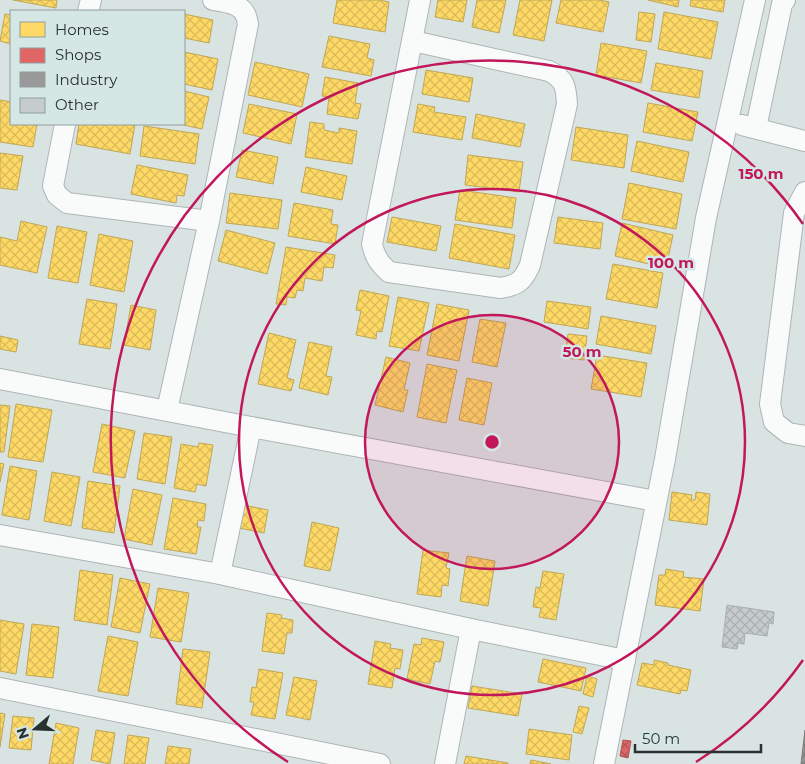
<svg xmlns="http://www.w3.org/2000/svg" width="805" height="764" font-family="Montserrat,sans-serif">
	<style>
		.homes { fill: url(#homes-cross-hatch); stroke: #bfa756 }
		.shops { fill: url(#shops-cross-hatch); stroke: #a95656 }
		.industry { fill: url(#industry-cross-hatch); stroke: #787a7a }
		.building { fill: url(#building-cross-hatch); stroke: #a9b0af }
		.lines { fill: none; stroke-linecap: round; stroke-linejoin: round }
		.street-casing { stroke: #aeb5b4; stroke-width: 22 }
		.street { stroke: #f9fbfb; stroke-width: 20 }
		.ring { fill: none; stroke: #c2185b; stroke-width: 2.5 }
		.centre { fill: #c2185b; stroke: #d5e7e5; stroke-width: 2.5 }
		.ring-label { font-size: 15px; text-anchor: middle; font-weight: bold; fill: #c2185b; stroke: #d5e7e5; stroke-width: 5; stroke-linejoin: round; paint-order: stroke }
	</style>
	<defs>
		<pattern id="homes-cross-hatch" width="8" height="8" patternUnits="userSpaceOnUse" patternTransform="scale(1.25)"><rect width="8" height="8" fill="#ffd966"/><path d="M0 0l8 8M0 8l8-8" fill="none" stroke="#dbbb59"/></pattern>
		<pattern id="shops-cross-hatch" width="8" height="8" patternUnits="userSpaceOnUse" patternTransform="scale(1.25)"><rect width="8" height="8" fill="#e06666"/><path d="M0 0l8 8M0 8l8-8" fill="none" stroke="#b65555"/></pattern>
		<pattern id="industry-cross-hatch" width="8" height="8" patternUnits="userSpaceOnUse" patternTransform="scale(1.25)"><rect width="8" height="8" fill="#999"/><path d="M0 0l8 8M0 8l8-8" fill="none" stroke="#7d7d7d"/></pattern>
		<pattern id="building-cross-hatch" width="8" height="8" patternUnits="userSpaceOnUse" patternTransform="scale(1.25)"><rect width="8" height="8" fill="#c5cccb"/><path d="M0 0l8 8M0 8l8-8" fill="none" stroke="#a9b0af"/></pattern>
	</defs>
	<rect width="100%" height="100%" fill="#d9e3e2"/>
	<g class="homes">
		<polygon points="13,0 57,0 56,8"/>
		<polygon points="337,0 379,0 389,2 385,32 333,23"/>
		<polygon points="438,0 467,0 463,22 435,17"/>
		<polygon points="477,0 506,0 499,33 472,27"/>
		<polygon points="520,0 552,0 544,41 513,35"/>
		<polygon points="561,0 600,0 609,2 603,32 556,23"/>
		<polygon points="648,0 679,0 678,7"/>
		<polygon points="691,0 725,0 723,12 690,6"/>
		<polygon points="639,12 655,14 651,42 636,40"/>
		<polygon points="664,12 718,22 711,59 658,49"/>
		<polygon points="5,14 11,15 11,44 0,41"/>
		<polygon points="184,14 213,20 209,43 184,38"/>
		<polygon points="329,36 370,44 367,58 374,60 371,76 322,67"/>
		<polygon points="601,43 647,51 641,83 596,75"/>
		<polygon points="184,52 218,59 212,90 184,84"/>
		<polygon points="255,62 309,74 302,107 248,95"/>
		<polygon points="656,63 703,71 699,98 651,90"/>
		<polygon points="426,70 473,78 469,102 422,94"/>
		<polygon points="325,77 358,83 355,103 361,104 358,119 327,114 329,97 322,96"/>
		<polygon points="184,91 209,97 202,129 179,124 184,124"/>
		<polygon points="0,100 11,102 11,124 37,124 33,147 0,142"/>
		<polygon points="648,103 698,112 692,141 643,132"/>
		<polygon points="249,104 297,114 291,144 243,133"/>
		<polygon points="418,104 435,107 434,112 466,117 462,140 413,132"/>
		<polygon points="476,114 525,124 520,147 472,138"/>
		<polygon points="310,122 324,124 324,130 339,133 339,128 357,131 352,164 305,157"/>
		<polygon points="79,124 135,124 130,154 76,144"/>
		<polygon points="144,126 199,134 195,164 140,156"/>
		<polygon points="576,127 628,135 624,168 571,160"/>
		<polygon points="637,141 689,152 683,182 631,171"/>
		<polygon points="242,150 278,157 273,184 236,177"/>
		<polygon points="0,153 23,156 17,190 0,188"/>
		<polygon points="468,155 523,162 519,192 465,185"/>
		<polygon points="137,165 188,175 184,196 177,195 176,203 131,194"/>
		<polygon points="306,167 347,176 342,200 301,192"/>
		<polygon points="629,183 682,194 676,229 622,219"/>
		<polygon points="460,190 516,198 512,228 455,220"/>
		<polygon points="230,193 282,200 278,229 226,223"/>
		<polygon points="294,203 333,210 331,224 338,225 335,244 288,236"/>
		<polygon points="392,217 441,226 436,251 387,242"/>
		<polygon points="558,217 603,223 600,249 554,243"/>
		<polygon points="21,221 47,227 37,273 0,265 0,237 17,241"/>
		<polygon points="622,223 673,235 666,268 615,256"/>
		<polygon points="455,224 515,235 509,269 449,258"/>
		<polygon points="57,226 87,232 78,283 48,278"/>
		<polygon points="226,230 275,243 267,274 218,261"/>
		<polygon points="99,234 133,241 124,292 90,285"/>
		<polygon points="286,247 335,255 333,268 324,267 322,281 305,278 303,291 297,290 295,298 287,297 286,305 276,304"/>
		<polygon points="613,264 663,273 657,308 606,299"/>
		<polygon points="360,290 389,296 382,332 377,331 376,339 356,335 361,311 356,310"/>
		<polygon points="398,297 429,303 419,351 389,346"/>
		<polygon points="87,299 117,304 110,349 79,344"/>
		<polygon points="547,301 591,307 588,329 544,322"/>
		<polygon points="437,304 469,310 459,361 427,355"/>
		<polygon points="131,305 156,310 150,350 124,345"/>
		<polygon points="601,316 656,326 651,354 596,344"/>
		<polygon points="480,319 506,323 497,367 472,362"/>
		<polygon points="269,333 296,340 287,378 294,380 291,391 258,384"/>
		<polygon points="568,334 587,336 584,360 565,358"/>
		<polygon points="0,336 18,340 16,352 0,349"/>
		<polygon points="309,342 332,347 326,376 332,377 328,395 299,388"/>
		<polygon points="597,355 647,363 641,397 591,389"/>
		<polygon points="386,357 410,363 404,390 408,390 403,412 375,405"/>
		<polygon points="427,364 457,370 446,423 417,417"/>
		<polygon points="467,378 492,383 484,425 459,420"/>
		<polygon points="16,404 52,410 43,462 8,457"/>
		<polygon points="0,405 10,406 4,452 0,452"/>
		<polygon points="102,424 135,431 125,478 93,472"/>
		<polygon points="144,433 172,437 165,484 137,479"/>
		<polygon points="199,443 213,445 206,486 197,484 195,492 174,488 181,444 198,447"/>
		<polygon points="0,463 4,464 0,482"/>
		<polygon points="10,466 37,471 29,520 2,515"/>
		<polygon points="52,472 80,477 71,526 44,521"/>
		<polygon points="88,481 120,486 114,533 82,528"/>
		<polygon points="133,489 162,495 152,545 124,539"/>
		<polygon points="672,492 692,495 691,500 695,500 696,492 710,494 707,525 669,520"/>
		<polygon points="173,498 206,504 204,521 198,520 197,527 201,527 196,554 164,549"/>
		<polygon points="243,505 268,510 264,533 239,528"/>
		<polygon points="312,522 339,528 330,571 304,566"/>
		<polygon points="423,550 449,553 446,568 450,569 448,586 442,585 441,597 417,594"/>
		<polygon points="467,556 495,561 488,606 460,601"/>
		<polygon points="666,569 684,572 683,577 704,579 700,611 655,605 659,575 665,575"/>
		<polygon points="80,570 113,575 107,625 74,620"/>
		<polygon points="543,571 564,574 556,620 539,617 541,608 533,607 536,587 540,588"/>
		<polygon points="120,578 150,584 140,633 111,627"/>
		<polygon points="158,588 189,593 181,642 150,637"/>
		<polygon points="267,613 282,615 281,618 293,620 292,633 287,633 284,654 262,651"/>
		<polygon points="0,620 24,624 16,674 0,671"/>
		<polygon points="32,624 59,627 53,678 26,675"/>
		<polygon points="108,636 138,642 128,696 98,691"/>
		<polygon points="422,638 444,642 440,662 435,661 430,684 407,679 414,644 421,645"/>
		<polygon points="375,641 391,644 390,648 403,650 400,669 395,668 392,688 368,684"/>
		<polygon points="183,649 210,652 202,708 176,704"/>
		<polygon points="543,659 586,668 581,691 538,682"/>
		<polygon points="654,660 668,663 668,665 691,670 687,691 681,690 680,694 637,685 642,663 654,665"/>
		<polygon points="259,669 283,673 275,719 251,715 254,702 250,702 252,687 256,688"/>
		<polygon points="587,676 597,679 593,697 583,694"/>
		<polygon points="294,677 317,681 310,720 286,715"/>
		<polygon points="472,686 522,694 518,716 468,708"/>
		<polygon points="579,706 589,708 582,734 573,732"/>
		<polygon points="0,713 5,714 0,747"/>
		<polygon points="13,716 34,718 31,750 9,748"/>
		<polygon points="56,723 79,728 73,764 49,764"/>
		<polygon points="529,729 572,735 569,760 526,754"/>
		<polygon points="96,730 115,733 110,764 91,760"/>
		<polygon points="128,735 149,738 145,764 124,764"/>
		<polygon points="168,746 191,749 189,764 165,764"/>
		<polygon points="466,756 508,763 508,764 464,764"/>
		<polygon points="531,760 551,764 530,764"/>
	</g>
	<polygon class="shops" points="623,740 631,741 628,758 620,756"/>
	<polygon class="industry" points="805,730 805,764 801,764"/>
	<polygon class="building" points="727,605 774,612 773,624 769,623 767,636 745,633 744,644 738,643 737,649 722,647"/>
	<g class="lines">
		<g class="street-casing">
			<g id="street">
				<polyline points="88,11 91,0"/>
				<path d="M413,41L549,71C565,79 566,87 567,104L530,265C523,281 518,285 501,288L389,272C379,263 375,257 372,244L420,0"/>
				<path d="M65,124L53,186L57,195L67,203L209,221L248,24C247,21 247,18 246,16C241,3 225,2 213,0"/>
				<polyline points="742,125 805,141"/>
				<polyline points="756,128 782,4 785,0"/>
				<polyline points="805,192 794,213 770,404 774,422 788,433 805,436"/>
				<polyline points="0,379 251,427 656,501"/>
				<polyline points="167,410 209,221"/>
				<polyline points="0,535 220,574 471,629 625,660"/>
				<polyline points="220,574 251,427"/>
				<polyline points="0,688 380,764"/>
				<polyline points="445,764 471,629"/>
				<polyline points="604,764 665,459 706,218 755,0"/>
			</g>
		</g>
		<use href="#street" class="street"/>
	</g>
	<circle cx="492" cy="442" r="127" fill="#c2185b" fill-opacity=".12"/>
	<g class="ring">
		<circle cx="492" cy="442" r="127"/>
		<circle cx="492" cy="442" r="253"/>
		<path d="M803 660A380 380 0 0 1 696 762M288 762A380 380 0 1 1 803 224"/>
	</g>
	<circle cx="492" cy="442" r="8" class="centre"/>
	<g class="ring-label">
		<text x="761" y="179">150 m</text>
		<text x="671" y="268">100 m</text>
		<text x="582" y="357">50 m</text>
	</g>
	<rect x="10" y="10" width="175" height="115" fill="#d5e7e5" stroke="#919e9d"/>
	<rect x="20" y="22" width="25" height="15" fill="#ffd966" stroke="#919e9d"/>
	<text x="55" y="35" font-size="15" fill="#2a3131">Homes</text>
	<rect x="20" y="48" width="25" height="15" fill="#e06666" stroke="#919e9d"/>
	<text x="55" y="60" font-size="15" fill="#2a3131">Shops</text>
	<rect x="20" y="72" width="25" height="15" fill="#999999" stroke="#919e9d"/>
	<text x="55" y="85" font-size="15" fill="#2a3131">Industry</text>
	<rect x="20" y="98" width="25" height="15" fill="#c5cccb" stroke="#919e9d"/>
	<text x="55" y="110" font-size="15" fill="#2a3131">Other</text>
	<g transform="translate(35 729) rotate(251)" stroke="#d5e7e5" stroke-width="4" paint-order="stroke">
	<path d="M0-4L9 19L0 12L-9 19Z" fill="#2a3131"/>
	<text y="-8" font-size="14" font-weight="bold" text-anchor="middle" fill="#2a3131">N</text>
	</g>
	<path d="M635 744v8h126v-8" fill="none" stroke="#2a3131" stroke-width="2.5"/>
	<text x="642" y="744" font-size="15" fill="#2a3131" stroke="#d5e7e5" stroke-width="4" paint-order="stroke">50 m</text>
</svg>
